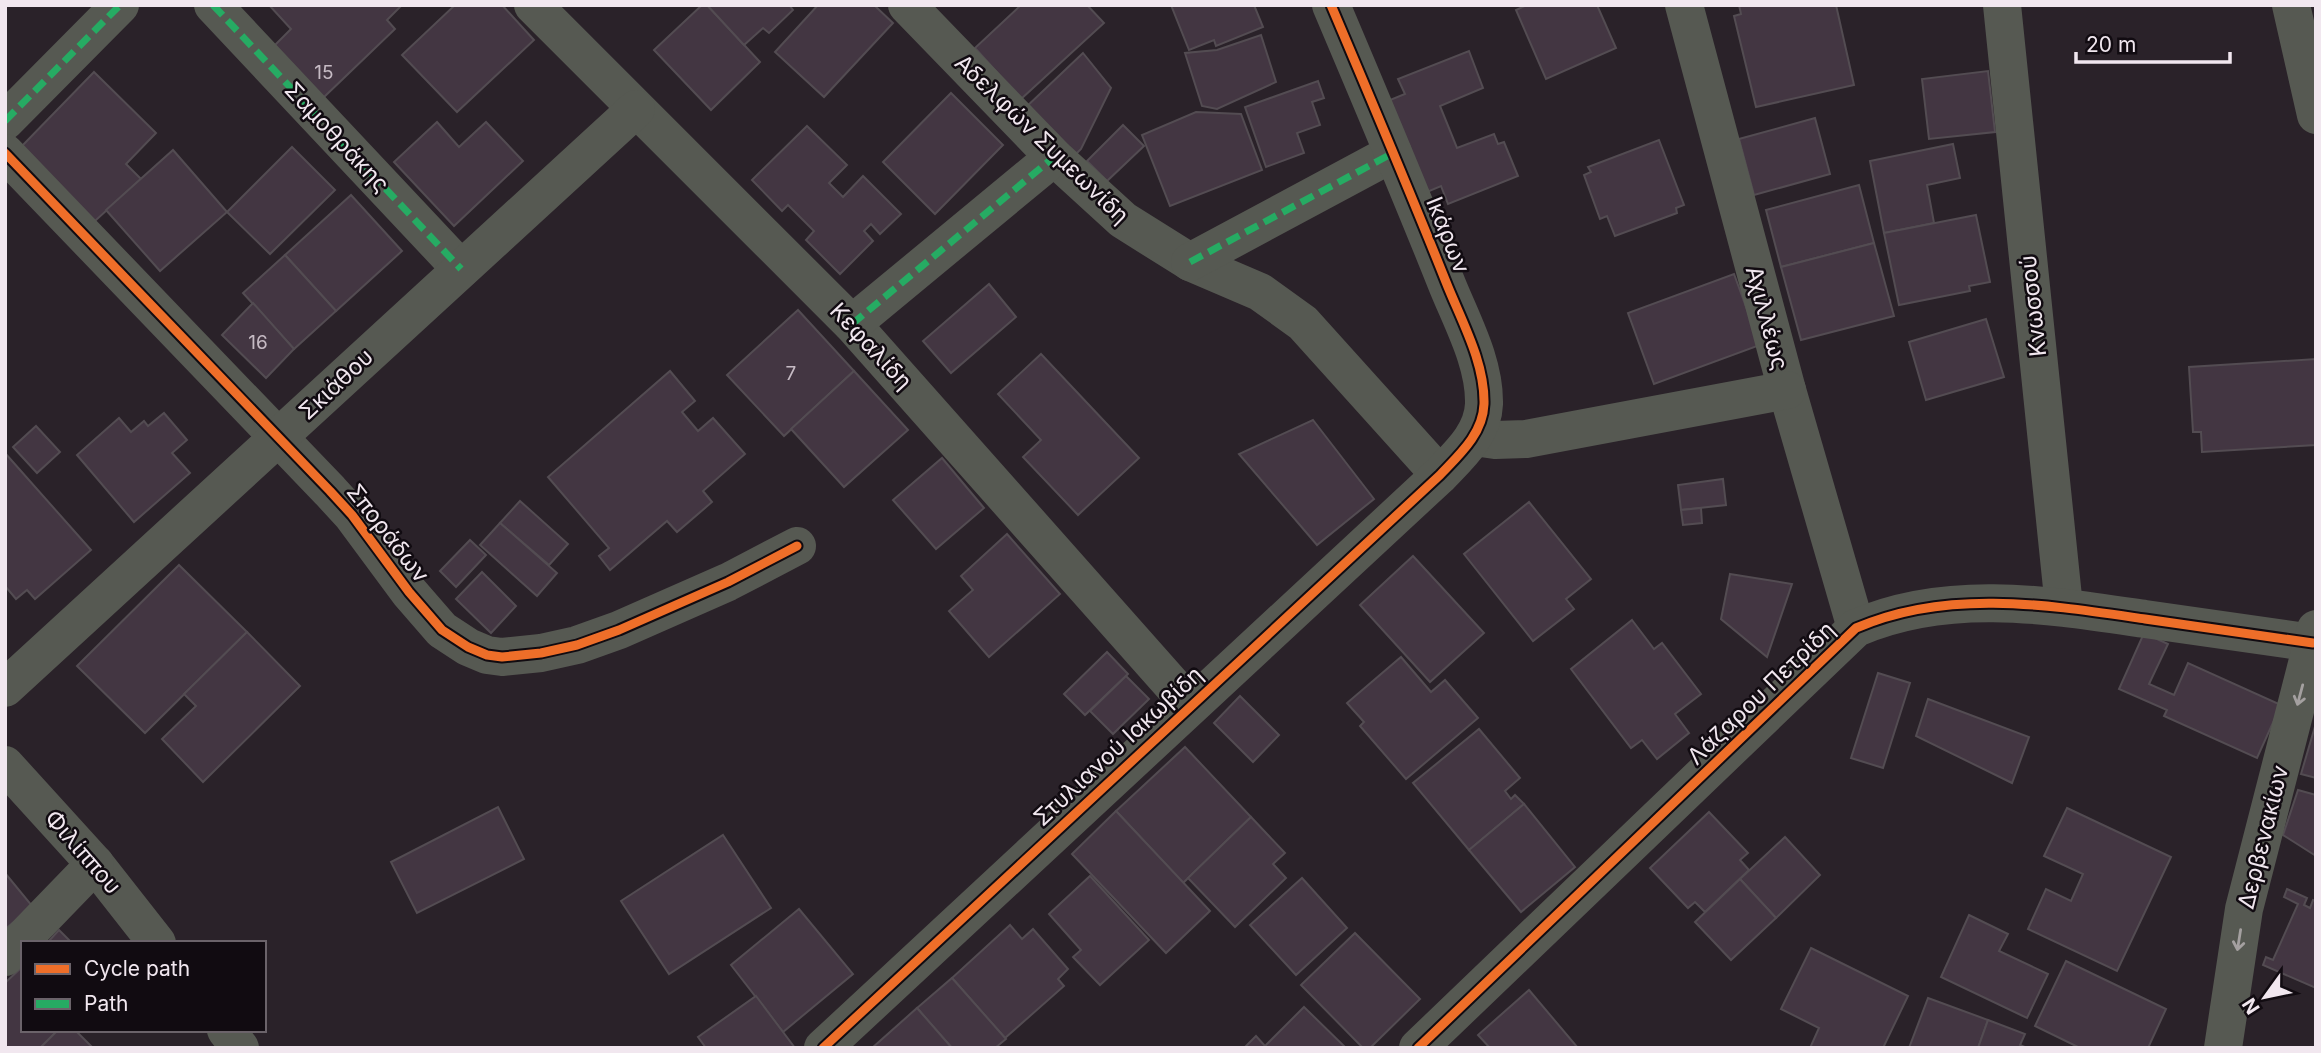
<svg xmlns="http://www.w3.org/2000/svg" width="2321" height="1053" font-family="Inter,sans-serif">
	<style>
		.building { fill: #433642; stroke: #534c52; stroke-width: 2 }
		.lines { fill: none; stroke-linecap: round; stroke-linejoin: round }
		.minor { stroke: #565952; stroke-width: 38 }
		.quiet { stroke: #26ab63; stroke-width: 7; stroke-dasharray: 14 7; stroke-linecap: butt }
		.cycleway-casing { stroke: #110b11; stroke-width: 13 }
		.cycleway { stroke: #ee6e29; stroke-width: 9 }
		.oneway { stroke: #a4a0a0 }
		.labels { text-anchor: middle; stroke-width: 5; stroke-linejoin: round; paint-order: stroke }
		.number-label { font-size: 19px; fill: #c6bbc4 }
		.street-label { font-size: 23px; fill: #f1e7ef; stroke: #110b11 }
	</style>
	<rect width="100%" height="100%" fill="#2a2229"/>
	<g class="building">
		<polygon points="269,5 402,5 387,20 395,29 323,98 274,46 291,29"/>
		<polygon points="455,5 502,5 534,40 457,112 402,55"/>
		<polygon points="702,5 707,5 760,62 711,110 654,50"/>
		<polygon points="707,5 789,5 793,10 769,33 763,28 744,45"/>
		<polygon points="818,5 874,5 893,23 824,97 775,52"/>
		<polygon points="1021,5 1087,5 1104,23 1021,99 975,48"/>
		<polygon points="1171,5 1254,5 1263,27 1216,46 1214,40 1189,50"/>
		<polygon points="1527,5 1597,5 1616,48 1546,79 1516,10"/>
		<polygon points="1739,5 1836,5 1854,85 1756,107 1734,16 1741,14"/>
		<polygon points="1261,35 1276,82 1217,109 1202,106 1185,53 1217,50"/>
		<polygon points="1469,51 1483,88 1440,106 1457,148 1494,134 1498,144 1504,142 1518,176 1448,204 1441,186 1427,192 1390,100 1405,94 1398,79"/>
		<polygon points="1083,53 1111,88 1081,149 1072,158 1024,109"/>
		<polygon points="1988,71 1995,132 1929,139 1922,79"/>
		<polygon points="94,72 156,133 126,164 141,179 95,221 20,148"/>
		<polygon points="1318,81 1324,98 1312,102 1320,125 1297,133 1304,153 1266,167 1245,107"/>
		<polygon points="951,93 1003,145 935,214 883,162"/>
		<polygon points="1196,112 1241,114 1262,170 1170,206 1142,135"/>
		<polygon points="1815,118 1830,174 1754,195 1739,139"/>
		<polygon points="437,122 459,147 486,122 523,161 454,226 394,162"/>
		<polygon points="1123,125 1144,146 1107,181 1087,161"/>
		<polygon points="807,126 847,165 829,183 843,197 863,176 901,214 880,234 871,224 864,231 873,241 840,274 806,240 814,231 788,205 782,211 752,180"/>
		<polygon points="1659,140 1684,205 1676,208 1677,213 1615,236 1607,216 1600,219 1584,175 1591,172 1588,167"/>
		<polygon points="1953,144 1960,178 1927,185 1934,223 1884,233 1870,161"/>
		<polygon points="292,147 335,190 270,254 227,212"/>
		<polygon points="173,150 227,212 160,271 106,210"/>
		<polygon points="1859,185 1874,243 1781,267 1766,210"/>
		<polygon points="351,195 402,251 336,311 285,255"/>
		<polygon points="1976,215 1990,282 1969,286 1970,291 1899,305 1884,233"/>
		<polygon points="1874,243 1894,316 1801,340 1781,267"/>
		<polygon points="285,255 336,311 294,349 243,293"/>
		<polygon points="1734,274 1760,345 1654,384 1628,313"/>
		<polygon points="989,284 1016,317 951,373 923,341"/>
		<polygon points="253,303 294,349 266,378 222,335"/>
		<polygon points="798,310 854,371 784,436 727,375"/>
		<polygon points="1986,319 2004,377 1926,400 1909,342"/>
		<polygon points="1041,354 1139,458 1078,515 1023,457 1041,440 998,394"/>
		<polygon points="2316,359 2316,445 2202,452 2201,432 2193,432 2189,367"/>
		<polygon points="670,371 695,401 682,412 698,431 713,418 745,454 703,491 712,502 677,532 667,521 610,570 599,556 609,548 548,477"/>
		<polygon points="854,371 908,430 844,487 791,429"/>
		<polygon points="164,413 187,440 172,453 190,473 134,522 77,455 119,418 131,432 144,421 148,426"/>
		<polygon points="1313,420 1374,499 1317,545 1239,454"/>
		<polygon points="36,426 60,452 37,473 13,447"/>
		<polygon points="5,453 91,550 35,599 27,590 16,599 5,586"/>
		<polygon points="942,458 984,508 936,549 893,500"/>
		<polygon points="1723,479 1726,505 1681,510 1678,485"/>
		<polygon points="520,501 568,544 549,565 500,523"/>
		<polygon points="1529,502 1591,579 1566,599 1574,609 1533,641 1464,554"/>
		<polygon points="1701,508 1702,523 1683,525 1681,510"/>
		<polygon points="500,523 557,573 537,596 480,545"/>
		<polygon points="1007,534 1060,594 989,657 949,611 973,590 961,576"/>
		<polygon points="470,540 486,555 456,587 440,571"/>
		<polygon points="1413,556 1484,633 1430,682 1360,605"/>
		<polygon points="179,565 247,632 145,733 77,666"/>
		<polygon points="482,572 516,606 491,633 456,599"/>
		<polygon points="1730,574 1792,584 1767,657 1721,619"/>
		<polygon points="1632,620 1654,649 1662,643 1701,694 1675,714 1689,733 1657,759 1642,740 1631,748 1571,669"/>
		<polygon points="247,632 300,686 203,782 162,739 196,706 184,694"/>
		<polygon points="2144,633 2168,644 2149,684 2174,695 2188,663 2281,705 2257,758 2164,716 2167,710 2119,689"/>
		<polygon points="1107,652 1128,674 1085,715 1064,694"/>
		<polygon points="1401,657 1431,692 1445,680 1478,718 1406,779 1360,726 1364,722 1347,703"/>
		<polygon points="1878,673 1910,683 1883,768 1851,758"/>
		<polygon points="1126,676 1149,699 1113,734 1090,711"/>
		<polygon points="1240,696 1279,735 1253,762 1214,723"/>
		<polygon points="1928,699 2029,737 2012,783 1916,736"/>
		<polygon points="2316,723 2316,778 2301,774"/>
		<polygon points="1479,729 1520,778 1505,791 1511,799 1515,795 1524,804 1469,850 1413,783"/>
		<polygon points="1185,747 1251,817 1183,883 1116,811"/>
		<polygon points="2298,790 2316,795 2316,856 2283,835"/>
		<polygon points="1524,804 1575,867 1521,912 1469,850"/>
		<polygon points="498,807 524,859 417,913 391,862"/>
		<polygon points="2067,808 2171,857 2117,971 2028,929 2046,889 2071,901 2083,874 2044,856"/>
		<polygon points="1116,811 1210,911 1166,953 1072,854"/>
		<polygon points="1709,812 1748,853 1740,860 1749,870 1705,912 1695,902 1688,908 1650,868"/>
		<polygon points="1251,817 1285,853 1273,864 1286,878 1235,927 1188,878"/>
		<polygon points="723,835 771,908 669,974 621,901"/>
		<polygon points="1785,837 1820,875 1776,918 1740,879"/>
		<polygon points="5,873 33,907 5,929"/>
		<polygon points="1090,876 1149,940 1100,985 1073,957 1081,950 1049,914"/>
		<polygon points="1302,878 1347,928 1296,975 1250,925"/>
		<polygon points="1740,879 1776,918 1731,960 1695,922"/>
		<polygon points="2287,889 2307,898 2304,905 2310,908 2313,900 2316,901 2316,988 2263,965 2266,957 2273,960 2298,904 2284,897"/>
		<polygon points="799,909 853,974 783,1032 731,965"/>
		<polygon points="1969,915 2008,934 1999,951 2048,974 2027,1018 1941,977"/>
		<polygon points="1010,925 1022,939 1033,929 1068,969 1058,979 1064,986 1005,1038 952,978"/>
		<polygon points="59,930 72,943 47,943"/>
		<polygon points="1355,933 1420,999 1370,1048 1363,1048 1301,985"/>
		<polygon points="1811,948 1908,996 1883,1048 1810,1048 1819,1028 1781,1009"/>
		<polygon points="2066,961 2166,1009 2148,1048 2080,1048 2035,1026"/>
		<polygon points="23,966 23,1030 58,1030 40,1048 5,1048 5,983"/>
		<polygon points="952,978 1006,1039 995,1048 952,1048 917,1008"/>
		<polygon points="1529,990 1578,1048 1490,1048 1478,1035"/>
		<polygon points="756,996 795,1048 706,1048 698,1037"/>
		<polygon points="1928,998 1988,1020 1978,1048 1909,1048"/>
		<polygon points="1304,1007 1346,1048 1244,1048 1256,1036 1265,1046"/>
		<polygon points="917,1008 952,1048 872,1048"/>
		<polygon points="1988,1020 2025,1034 2020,1045 2027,1048 1978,1048"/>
		<polygon points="58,1030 75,1030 93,1048 40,1048"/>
	</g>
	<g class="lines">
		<g class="minor">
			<polyline points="213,5 461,269"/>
			<polyline points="533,5 852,324 1190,705"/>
			<polyline points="907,5 1054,157 1123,220 1190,262 1260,292 1303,323 1440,475"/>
			<polyline points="1684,5 1787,390 1856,628"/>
			<polyline points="2002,5 2064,607"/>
			<polyline points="2291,5 2316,115"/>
			<polyline points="5,121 120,5"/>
			<polyline points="5,153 330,491 352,515 409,592 442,630 468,647 487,655 502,657 541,653 577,645 619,630 728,582 797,546"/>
			<polyline points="1190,262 1393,153"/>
			<polyline points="852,324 1054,157"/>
			<polyline points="1474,437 1495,440 1526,439 1787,390"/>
			<polyline points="5,688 636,109"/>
			<polyline points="5,765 95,864 157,943"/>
			<polyline points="5,957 95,864"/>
			<polyline points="226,1030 240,1048"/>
			<path d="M823,1048L1440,475C1459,455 1483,434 1484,404C1485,362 1461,320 1446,282C1409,189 1370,97 1331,5"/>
			<path d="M1418,1048L1856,628C1948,588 2049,605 2145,619C2201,627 2257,635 2313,643"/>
			<polyline points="2223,1048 2244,909 2316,629"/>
		</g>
		<g class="quiet">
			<polyline points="213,5 461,269"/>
			<polyline points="5,121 120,5"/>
			<polyline points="1190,262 1393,153"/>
			<polyline points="852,324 1054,157"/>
		</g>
		<g class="cycleway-casing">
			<g id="cycleway">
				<polyline points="5,153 330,491 352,515 409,592 442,630 468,647 487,655 502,657 541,653 577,645 619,630 728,582 797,546"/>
				<path d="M823,1048L1440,475C1459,455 1483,434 1484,404C1485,362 1461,320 1446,282C1409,189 1370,97 1331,5"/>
				<path d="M1418,1048L1856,628C1948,588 2049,605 2145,619C2201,627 2257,635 2313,643"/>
			</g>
		</g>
		<use href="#cycleway" class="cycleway"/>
	</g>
	<defs><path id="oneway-shaft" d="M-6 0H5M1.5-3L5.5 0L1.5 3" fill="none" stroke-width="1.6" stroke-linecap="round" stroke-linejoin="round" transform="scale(1.75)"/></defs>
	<g class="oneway">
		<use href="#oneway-shaft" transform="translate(2300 695) rotate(105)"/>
		<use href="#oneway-shaft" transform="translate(2239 940) rotate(99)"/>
	</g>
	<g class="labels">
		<g class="number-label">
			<text x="324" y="79">15</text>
			<text x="258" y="349">16</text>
			<text x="791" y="380">7</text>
		</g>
		<g class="street-label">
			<text transform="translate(337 137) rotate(47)" y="8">Σαμοθράκης</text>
			<text transform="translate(1042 139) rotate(44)" y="8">Αδελφών Συμεωνίδη</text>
			<text transform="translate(1448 235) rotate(68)" y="8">Ικάρων</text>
			<text transform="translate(2033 306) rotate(-96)" y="8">Κνωσσού</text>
			<text transform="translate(1767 318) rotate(75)" y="8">Αχιλλέως</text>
			<text transform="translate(871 346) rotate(47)" y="8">Κεφαλίδη</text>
			<text transform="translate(336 384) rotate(-43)" y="8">Σκιάθου</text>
			<text transform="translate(388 533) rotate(52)" y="8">Σποράδων</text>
			<text transform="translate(1761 693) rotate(-44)" y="8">Λάζαρου Πετρίδη</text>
			<text transform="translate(1118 746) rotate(-43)" y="8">Στυλιανού Ιακωβίδη</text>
			<text transform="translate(2263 837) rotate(-76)" y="8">Δερβενακίων</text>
			<text transform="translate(83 852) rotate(49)" y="8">Φιλίππου</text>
		</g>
	</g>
	<rect width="2321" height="1053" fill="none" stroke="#f1e7ef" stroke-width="14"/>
	<rect x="21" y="941" width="245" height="91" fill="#110b11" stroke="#6b636a" stroke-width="2"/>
	<rect x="35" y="964" width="35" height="10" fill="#ee6e29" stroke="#6b636a" stroke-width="2"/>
	<text x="84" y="976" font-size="21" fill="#f1e7ef">Cycle path</text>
	<rect x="35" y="999" width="35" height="10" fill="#26ab63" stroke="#6b636a" stroke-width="2"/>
	<text x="84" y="1011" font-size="21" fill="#f1e7ef">Path</text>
	<g transform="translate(2265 997) rotate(237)" stroke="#110b11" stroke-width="5" paint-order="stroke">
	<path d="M0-5L12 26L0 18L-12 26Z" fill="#f1e7ef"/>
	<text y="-10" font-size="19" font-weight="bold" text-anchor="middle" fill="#f1e7ef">N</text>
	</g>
	<path d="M2076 52v10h154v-10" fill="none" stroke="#f1e7ef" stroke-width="3.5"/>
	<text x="2086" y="52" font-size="21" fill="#f1e7ef" stroke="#110b11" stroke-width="5" paint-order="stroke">20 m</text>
</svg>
